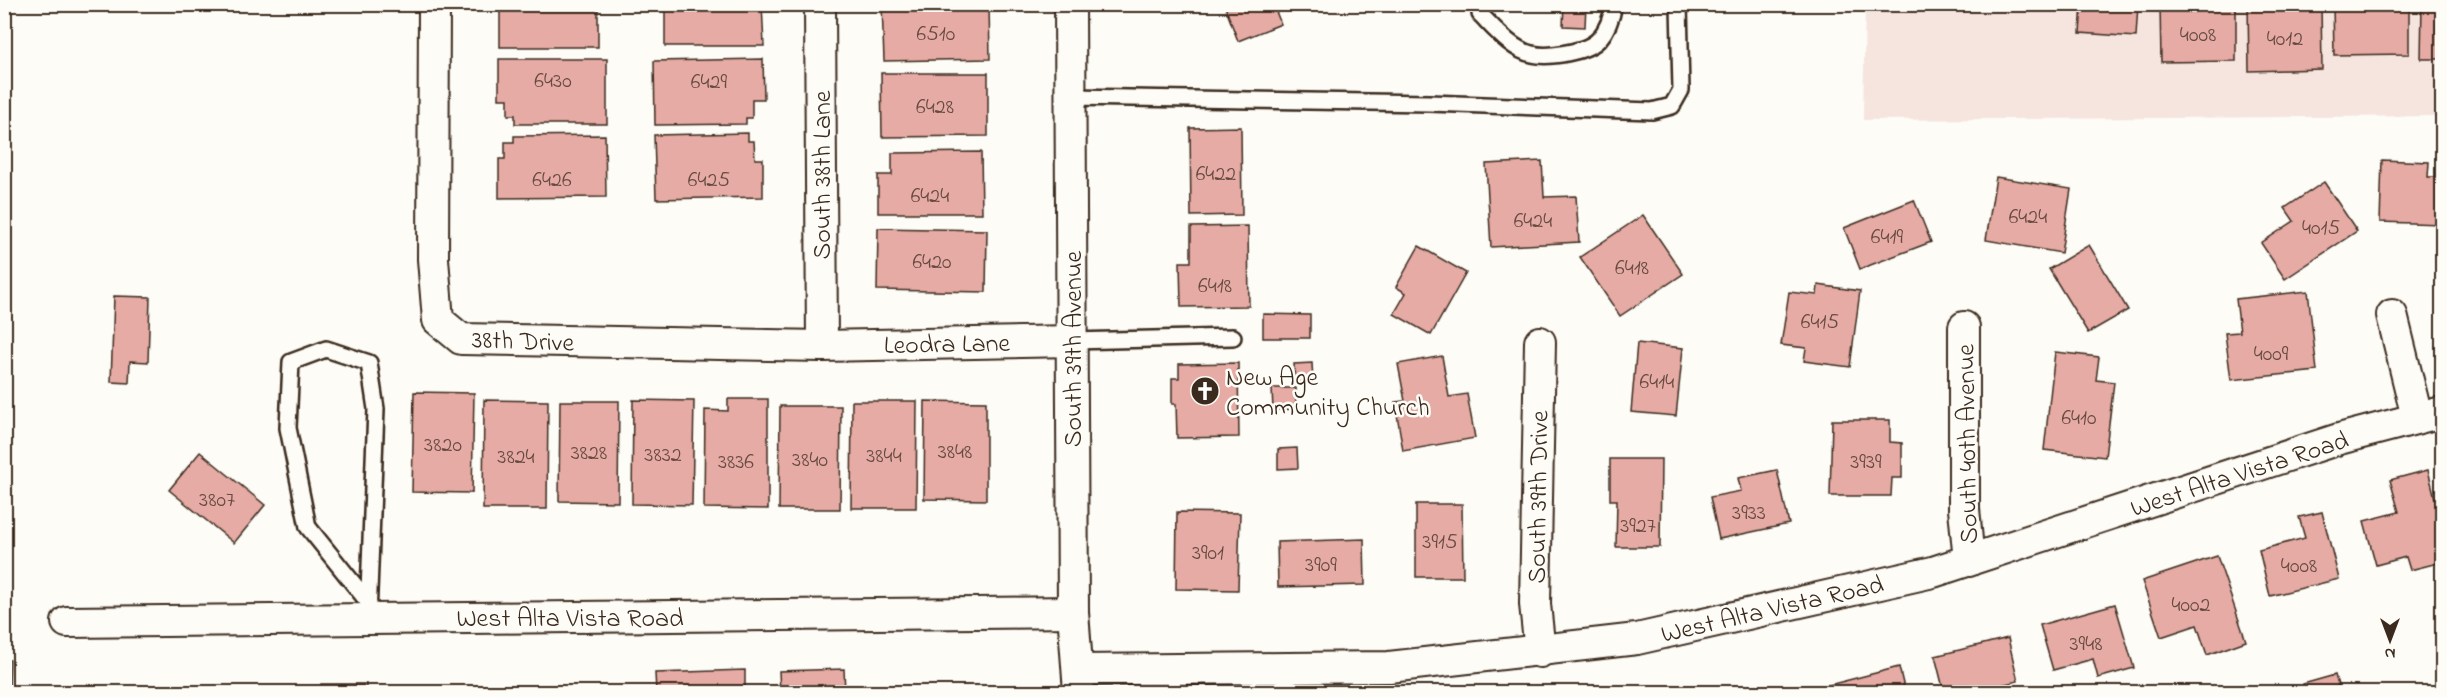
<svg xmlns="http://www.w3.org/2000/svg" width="2447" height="697" font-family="'Indie Flower',sans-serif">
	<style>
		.built { fill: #f6e4de }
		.building { fill: #e5aba4; stroke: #3b2a1e; stroke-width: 1.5 }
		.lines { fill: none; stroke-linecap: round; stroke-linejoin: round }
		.lane-casing { stroke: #3b2a1e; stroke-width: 20 }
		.street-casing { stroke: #3b2a1e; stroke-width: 34 }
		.lane { stroke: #fdfcf7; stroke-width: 15 }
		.street { stroke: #fdfcf7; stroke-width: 30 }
		.labels { text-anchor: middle; stroke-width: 5; stroke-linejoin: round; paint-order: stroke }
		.number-label { font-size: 22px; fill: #664a40 }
		.street-label { font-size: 26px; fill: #3b2a1e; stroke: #fdfcf7 }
		.poi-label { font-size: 26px; fill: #3b2a1e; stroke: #fdfcf7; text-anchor: start }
	</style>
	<rect width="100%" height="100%" fill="#fdfcf7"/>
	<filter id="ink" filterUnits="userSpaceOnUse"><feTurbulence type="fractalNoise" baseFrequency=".0167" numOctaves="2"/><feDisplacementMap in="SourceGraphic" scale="12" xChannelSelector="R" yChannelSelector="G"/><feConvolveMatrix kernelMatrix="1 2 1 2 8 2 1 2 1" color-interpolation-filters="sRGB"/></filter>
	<g filter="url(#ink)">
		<polygon class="built" points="1865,5 2442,5 2442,116 1863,120"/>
		<g class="building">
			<polygon points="511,4 598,4 598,47 500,47 500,9 511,9"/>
			<polygon points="665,4 762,4 764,46 665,46"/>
			<polygon points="882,4 989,4 990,59 884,61"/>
			<polygon points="1224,4 1273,4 1281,24 1238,41"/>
			<polygon points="1564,4 1586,4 1585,27 1563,26"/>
			<polygon points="2082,4 2138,4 2136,37 2080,33"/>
			<polygon points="2160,4 2236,4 2236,61 2161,62"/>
			<polygon points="2248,4 2321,4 2322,69 2249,71"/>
			<polygon points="2333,4 2409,4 2409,54 2334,55"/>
			<polygon points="2422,4 2442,4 2442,59 2421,59"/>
			<polygon points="499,59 607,59 607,124 515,124 515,115 508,115 508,99 499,99"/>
			<polygon points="763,59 764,99 752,99 752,118 746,118 746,124 655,125 654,61"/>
			<polygon points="881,73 988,73 988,136 882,137"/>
			<polygon points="1241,127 1242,215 1191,216 1190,128"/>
			<polygon points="748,133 748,141 754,141 755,159 763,159 763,197 656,199 654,135"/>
			<polygon points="605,135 606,197 499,198 499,159 505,159 505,142 514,142 514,136"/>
			<polygon points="981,152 982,213 878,213 878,175 892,175 892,153"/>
			<polygon points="2382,160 2429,162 2428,177 2442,177 2442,224 2380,222"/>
			<polygon points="1542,161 1544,197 1576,196 1579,242 1491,247 1486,164"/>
			<polygon points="1996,177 2071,189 2061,253 1986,240"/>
			<polygon points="2324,182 2357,231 2285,279 2261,243 2294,221 2285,208"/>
			<polygon points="1914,200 1931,242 1860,269 1844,228"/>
			<polygon points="1643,215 1683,274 1620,316 1580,257"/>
			<polygon points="1248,226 1249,306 1181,307 1180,262 1191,262 1191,227"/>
			<polygon points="878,228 987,230 986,292 877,290"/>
			<polygon points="2089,245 2128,310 2088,333 2049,269"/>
			<polygon points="1419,246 1466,273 1431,335 1394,314 1406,293 1396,287"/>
			<polygon points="1818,285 1860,291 1850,367 1804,361 1806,348 1781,345 1789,292 1817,295"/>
			<polygon points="2308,291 2317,371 2231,380 2225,333 2240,332 2236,299"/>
			<polygon points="114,296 150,297 148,362 130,361 129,383 111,382"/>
			<polygon points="1263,314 1310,315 1310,338 1263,338"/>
			<polygon points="1637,343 1683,348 1676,416 1631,412"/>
			<polygon points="2055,352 2099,357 2096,380 2114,382 2105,457 2044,450"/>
			<polygon points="1442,356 1449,397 1467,394 1475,438 1403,451 1395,402 1405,401 1398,364"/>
			<polygon points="1238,363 1239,437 1177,438 1176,404 1172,404 1172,378 1179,378 1179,364"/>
			<polygon points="1312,363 1313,382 1295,383 1294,364"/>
			<polygon points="1272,388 1296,388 1296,409 1273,410"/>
			<polygon points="414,392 474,393 472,493 412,492"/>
			<polygon points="728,399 768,399 768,509 704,508 705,410 728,411"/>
			<polygon points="484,400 548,401 547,509 483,509"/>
			<polygon points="633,400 694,401 692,505 632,504"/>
			<polygon points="560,401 619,401 618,502 559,501"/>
			<polygon points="852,401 917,401 916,508 851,508"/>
			<polygon points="925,401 986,402 986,500 924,499"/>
			<polygon points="780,406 841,406 840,509 779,509"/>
			<polygon points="1832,420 1890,420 1890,442 1902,443 1902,478 1892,478 1891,496 1830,496"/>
			<polygon points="1297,448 1298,468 1278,469 1278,449"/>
			<polygon points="200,452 265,505 234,543 169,490"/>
			<polygon points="1610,459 1661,459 1660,547 1616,547 1617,500 1610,500"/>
			<polygon points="1777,470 1789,524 1719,539 1710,497 1741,491 1738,478"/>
			<polygon points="2428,470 2442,526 2442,562 2410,570 2406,557 2376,565 2364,521 2399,512 2390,480"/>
			<polygon points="1416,504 1462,504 1463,577 1416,577"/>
			<polygon points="1177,512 1240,513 1238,590 1176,589"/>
			<polygon points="2322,512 2339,579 2270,596 2259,550 2305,538 2299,517"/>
			<polygon points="1364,539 1365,585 1278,587 1277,542"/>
			<polygon points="2217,556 2246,641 2207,655 2197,625 2161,637 2142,581"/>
			<polygon points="2115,604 2134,668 2098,678 2093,659 2053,670 2040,625"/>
			<polygon points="2008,638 2018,681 1971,692 1944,692 1935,656"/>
			<polygon points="4,660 10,660 9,692 4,692"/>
			<polygon points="1899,667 1905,692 1827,692 1825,686"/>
			<polygon points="844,669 845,692 780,692 779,671"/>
			<polygon points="745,670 745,692 656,692 655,673"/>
			<polygon points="2335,675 2340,692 2305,692 2303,684"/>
			<rect x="321" y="684" width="45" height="8"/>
			<polygon points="612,691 612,692 546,692"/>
		</g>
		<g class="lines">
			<g class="lane-casing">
				<g id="lane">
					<path d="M1480,4V14C1494,28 1512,50 1532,54C1548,58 1588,52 1599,39C1607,30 1612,16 1614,4"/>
					<polyline points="1071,97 1429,103 1652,111 1672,106 1681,90 1679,4"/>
					<polyline points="1072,341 1233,337"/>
					<polyline points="368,618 376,409 369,363 326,349 291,362 288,428 308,527 369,603"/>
				</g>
			</g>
			<g class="street-casing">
				<g id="street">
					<polyline points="434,4 433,259 438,320 461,339 822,346 1072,341"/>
					<polyline points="820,4 822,346"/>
					<polyline points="1070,4 1073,612 1079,692"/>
					<polyline points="2392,315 2417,417"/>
					<polyline points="1964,327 1964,509 1969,561"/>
					<polyline points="1540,342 1535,604 1540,652"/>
					<polyline points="67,622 1073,612"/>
					<polyline points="1078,670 1389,667 1637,639 1933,572 2339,439 2442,412"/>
				</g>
			</g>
			<use href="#lane" class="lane"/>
			<use href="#street" class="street"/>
		</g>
	</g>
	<defs>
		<g id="church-disc" transform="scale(1.5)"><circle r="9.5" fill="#3b2a1e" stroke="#fdfcf7"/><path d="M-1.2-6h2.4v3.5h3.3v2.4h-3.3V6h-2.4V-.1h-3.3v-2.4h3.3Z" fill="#fff"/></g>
	</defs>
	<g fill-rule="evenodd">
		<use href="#church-disc" x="1205" y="391"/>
	</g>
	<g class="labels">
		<g class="number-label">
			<text x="936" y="40">6510</text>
			<text x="2198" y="41">4008</text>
			<text x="2285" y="45">4012</text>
			<text x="553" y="87">6430</text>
			<text x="709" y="88">6429</text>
			<text x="935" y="113">6428</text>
			<text x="1216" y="180">6422</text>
			<text x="552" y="186">6426</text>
			<text x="709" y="186">6425</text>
			<text x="930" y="202">6424</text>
			<text x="2028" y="223">6424</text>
			<text x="1533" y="227">6424</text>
			<text x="2321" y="234">4015</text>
			<text x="1887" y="243">6419</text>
			<text x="932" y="268">6420</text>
			<text x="1632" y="274">6418</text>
			<text x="1215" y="292">6418</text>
			<text x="1820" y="328">6415</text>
			<text x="2271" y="360">4009</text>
			<text x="1657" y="388">6414</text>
			<text x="2079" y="424">6410</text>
			<text x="443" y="451">3820</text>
			<text x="955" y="458">3848</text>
			<text x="589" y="459">3828</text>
			<text x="663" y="461">3832</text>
			<text x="884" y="462">3844</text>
			<text x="516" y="463">3824</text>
			<text x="810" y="466">3840</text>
			<text x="736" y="468">3836</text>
			<text x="1866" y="468">3939</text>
			<text x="217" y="506">3807</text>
			<text x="1749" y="519">3933</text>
			<text x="1638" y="532">3927</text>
			<text x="1440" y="548">3915</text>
			<text x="1208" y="559">3901</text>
			<text x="1321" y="571">3909</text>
			<text x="2299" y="572">4008</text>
			<text x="2191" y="611">4002</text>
			<text x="2086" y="650">3948</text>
		</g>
		<g class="street-label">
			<text transform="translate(821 175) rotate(-90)" y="9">South 38th Lane</text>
			<text transform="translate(523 340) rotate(2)" y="9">38th Drive</text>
			<text transform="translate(947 343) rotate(-1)" y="9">Leodra Lane</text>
			<text transform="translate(1072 349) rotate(-90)" y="9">South 39th Avenue</text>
			<text transform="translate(1966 444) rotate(-91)" y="9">South 40th Avenue</text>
			<text transform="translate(2239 473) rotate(-18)" y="9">West Alta Vista Road</text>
			<text transform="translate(1537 497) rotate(-89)" y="9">South 39th Drive</text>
			<text transform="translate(1772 608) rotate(-13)" y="9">West Alta Vista Road</text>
			<text x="570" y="626">West Alta Vista Road</text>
		</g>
		<g class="poi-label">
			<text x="1226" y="385">New Age<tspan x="1226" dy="30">Community Church</tspan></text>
		</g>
	</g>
	<rect width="2447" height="697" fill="none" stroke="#fdfcf7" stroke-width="24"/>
	<rect x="12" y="12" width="2423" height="673" fill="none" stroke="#3b2a1e" stroke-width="2" filter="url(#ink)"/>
	<g transform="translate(2390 640) rotate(180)" stroke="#fdfcf7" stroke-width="4.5" paint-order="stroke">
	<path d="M0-4.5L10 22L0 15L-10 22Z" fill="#3b2a1e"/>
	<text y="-9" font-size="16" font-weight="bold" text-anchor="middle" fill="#3b2a1e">N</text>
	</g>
</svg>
